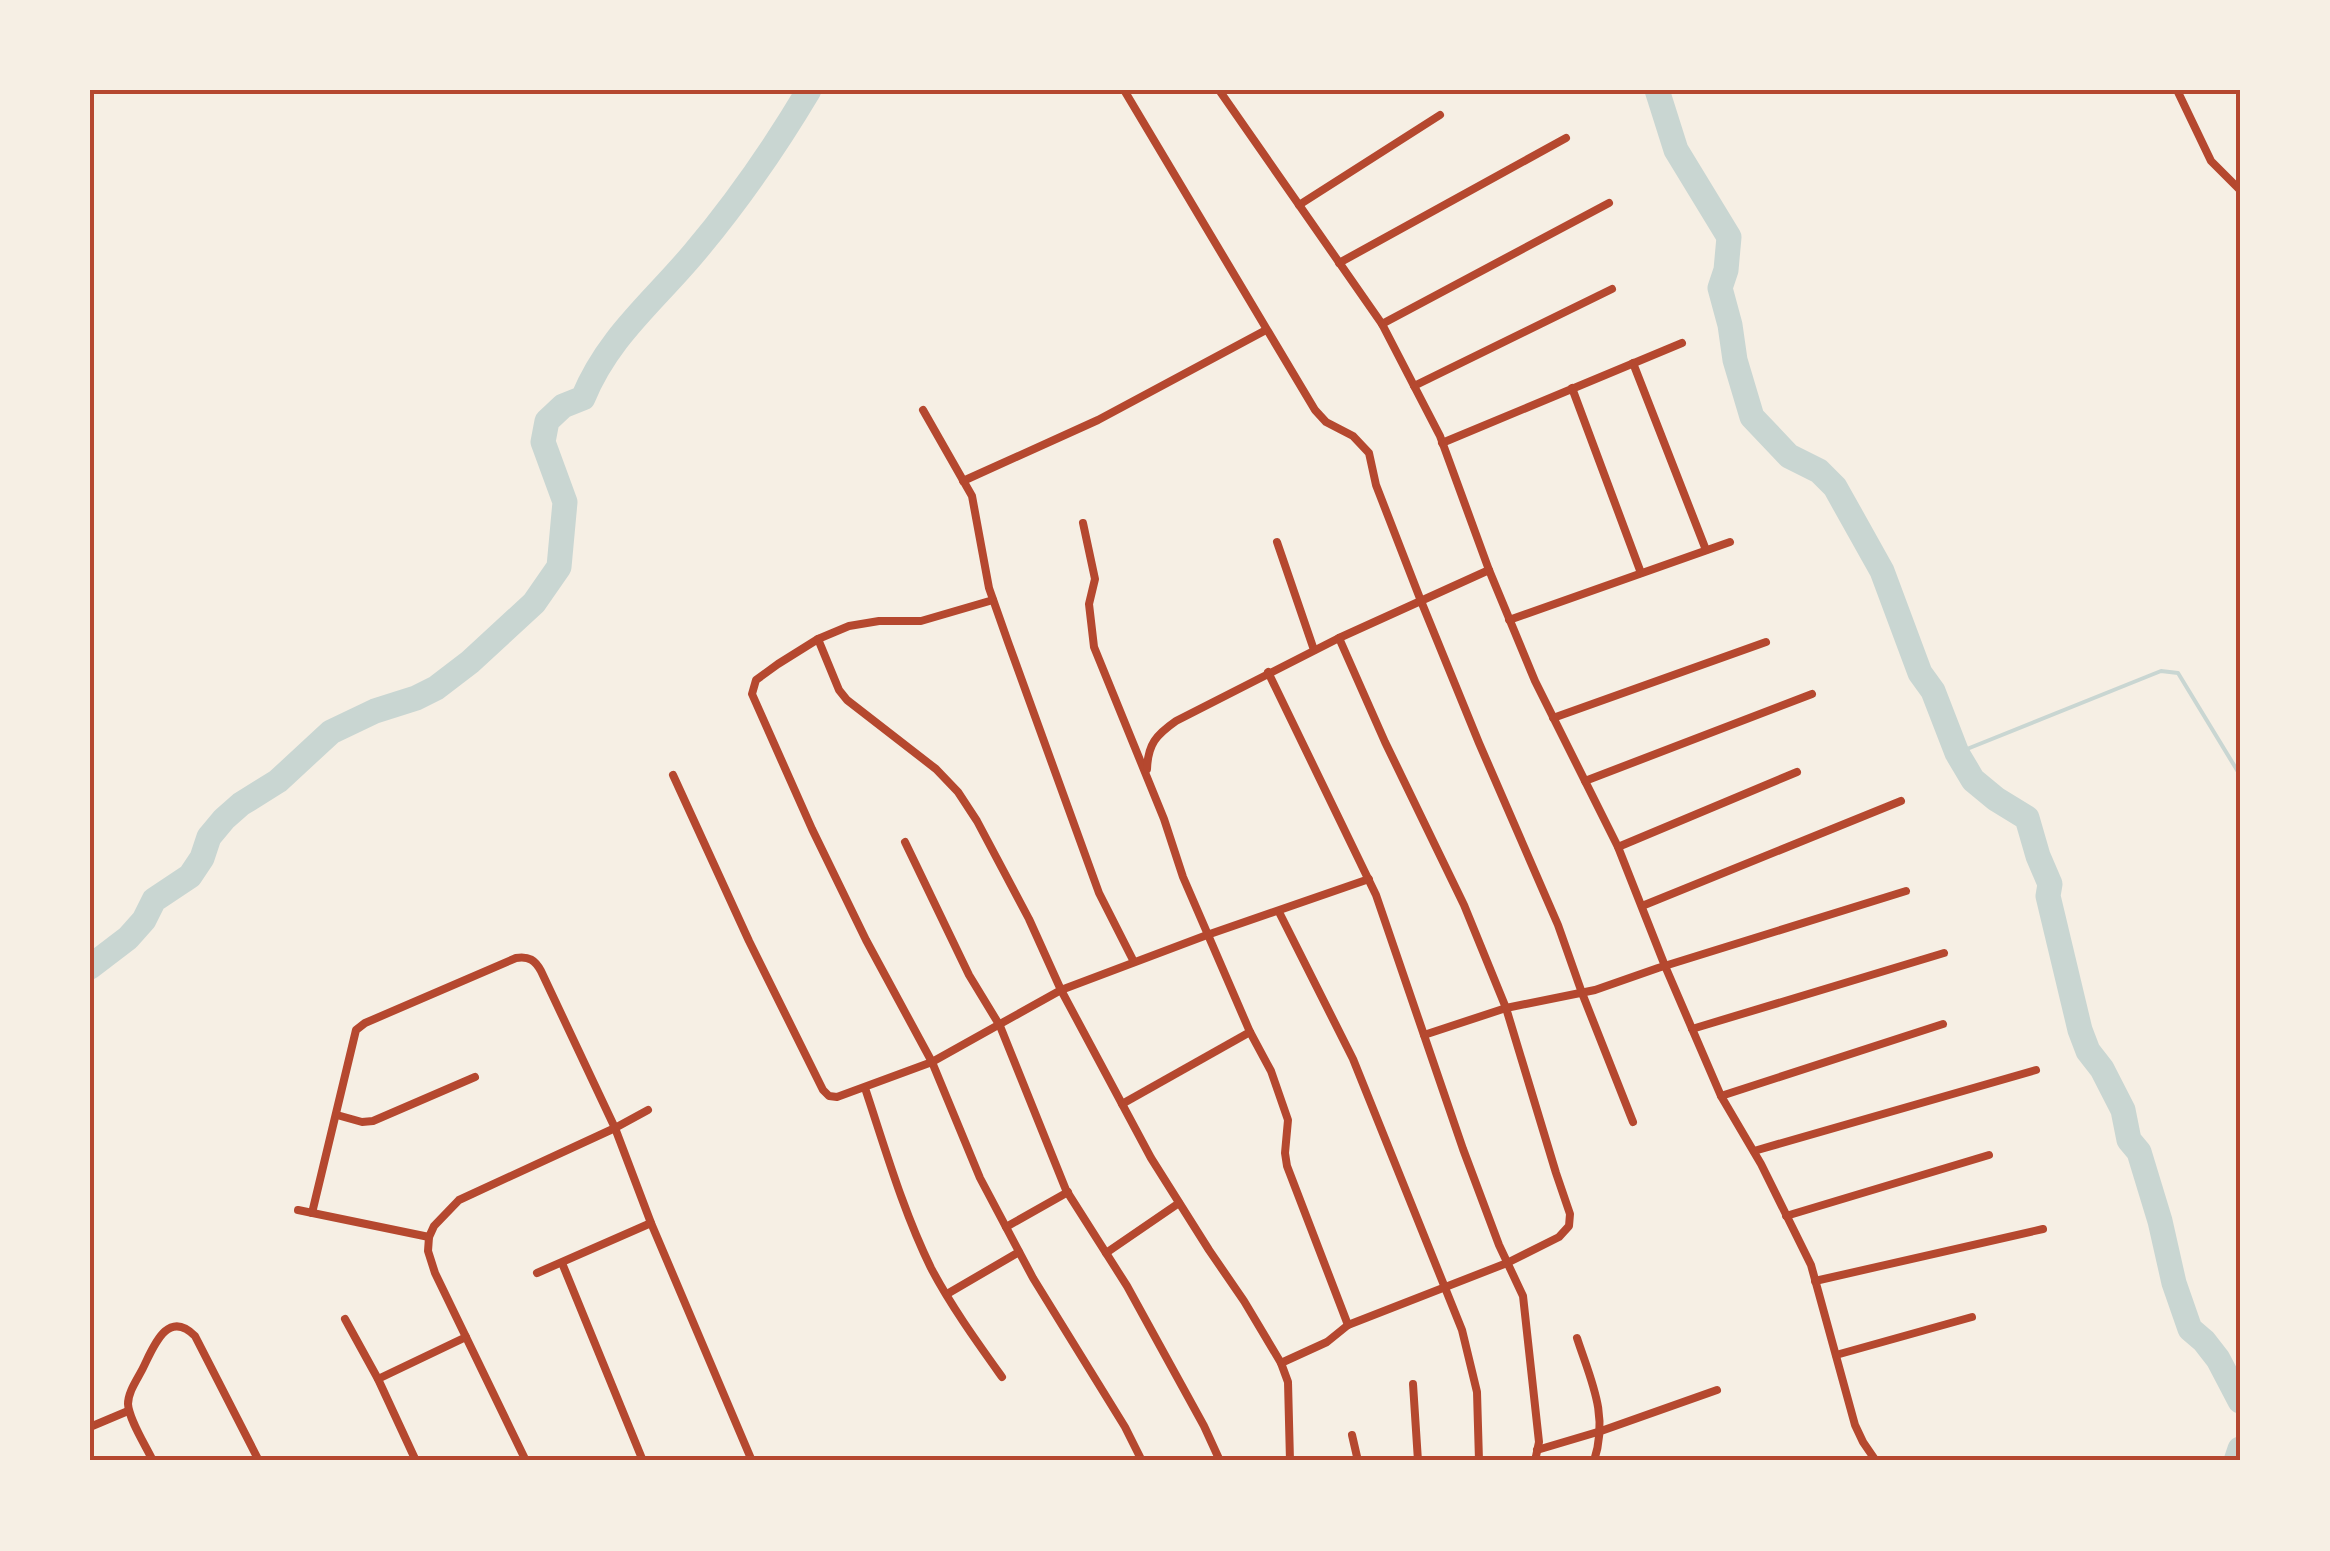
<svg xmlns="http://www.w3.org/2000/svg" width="2330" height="1551" font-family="Helvetica,sans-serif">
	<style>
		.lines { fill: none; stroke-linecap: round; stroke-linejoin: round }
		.stream { stroke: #c9d6d2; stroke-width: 4 }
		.river { stroke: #c9d6d2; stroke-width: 25 }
		.minor { stroke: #b5482f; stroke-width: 8 }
		.neatline { fill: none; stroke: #b5482f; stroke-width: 4 }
	</style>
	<rect width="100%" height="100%" fill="#f6efe4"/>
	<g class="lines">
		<polyline class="stream" points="1957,753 2161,671 2178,673 2240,775"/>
		<g class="river">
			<polyline points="1657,90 1676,150 1729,237 1726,270 1720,288 1730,325 1735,360 1752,417 1789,456 1819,471 1835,487 1882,571 1920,673 1933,691 1957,753 1973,780 1996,799 2027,818 2038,856 2050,884 2048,896 2080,1030 2088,1051 2102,1069 2123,1110 2129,1140 2139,1152 2160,1221 2174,1283 2190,1329 2204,1341 2218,1359 2240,1401"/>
			<path d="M90,967L128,938L144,920L154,900L190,876L202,858L209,837L224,819L241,804L278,781L331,732L375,711L416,698L436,688L470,662L534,603L559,567L565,502L543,442L547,421L563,406L583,398C608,337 653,302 694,253C737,202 775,147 809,90"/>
			<polyline points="2236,1461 2240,1449"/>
		</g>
		<g class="minor">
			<polyline points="1124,90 1315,410 1326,422 1353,436 1369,453 1376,485 1421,601 1479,743 1558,925 1582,993 1633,1122"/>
			<polyline points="1219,90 1382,324 1440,436 1489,570 1535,681 1618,847 1665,966 1721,1096 1761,1164 1811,1265 1855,1425 1863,1442 1876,1461"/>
			<polyline points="2177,90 2211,161 2240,190"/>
			<polyline points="1299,205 1440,115"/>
			<polyline points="1339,263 1566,138"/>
			<polyline points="1382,324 1609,203"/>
			<polyline points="1633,363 1706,550"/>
			<polyline points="1414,386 1612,289"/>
			<polyline points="1572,388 1641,573"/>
			<polyline points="923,410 972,496 989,588 1008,642 1099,893 1134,962"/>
			<polyline points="1442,443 1682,343"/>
			<polyline points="963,481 1098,420 1266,330"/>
			<polyline points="1083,523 1095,579 1089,604 1094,647 1164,819 1183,877 1250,1032 1271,1071 1288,1120 1285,1153 1287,1166 1348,1325"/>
			<polyline points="1277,542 1314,650"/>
			<polyline points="993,600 921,621 879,621 849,626 818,639 778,664 756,680 752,694 812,829 866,940 932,1062 980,1178 1033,1278 1125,1427 1142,1461"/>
			<polyline points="1509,620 1730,542"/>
			<polyline points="818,639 839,690 847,700 936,769 958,792 977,821 1029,919 1061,990 1151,1158 1209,1250 1244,1301 1281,1363 1288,1382 1290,1461"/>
			<polyline points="1268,672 1376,895 1463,1149 1499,1245 1523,1296 1539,1442 1535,1461"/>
			<polyline points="1553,718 1766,642"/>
			<path d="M1147,769C1148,744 1156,735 1176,721L1339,638L1489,570"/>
			<polyline points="673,775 749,941 823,1090 829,1096 837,1097 932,1062 1061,990 1207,935 1369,879"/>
			<polyline points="1585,781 1812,694"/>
			<polyline points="905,842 969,975 1000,1026 1066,1190 1127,1286 1204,1426 1220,1461"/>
			<polyline points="1618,847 1797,772"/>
			<polyline points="1642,906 1901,801"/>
			<polyline points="1279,912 1353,1059 1462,1330 1477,1392 1479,1461"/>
			<polyline points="1692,1029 1944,953"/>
			<polyline points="1424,1035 1506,1008 1595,990 1658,968 1906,891"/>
			<path d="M865,1088C885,1148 903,1211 931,1268C951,1306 977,1342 1002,1377"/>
			<polyline points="1721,1096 1943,1024"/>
			<polyline points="1122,1104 1250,1032"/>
			<polyline points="337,1115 362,1122 373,1121 475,1077"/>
			<polyline points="1754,1151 2036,1070"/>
			<polyline points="298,1210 429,1237"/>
			<path d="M312,1213L356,1030L365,1023L516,958C529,956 535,960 541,971L615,1128L651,1223L752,1461"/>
			<polyline points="1786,1216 1989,1155"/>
			<polyline points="1006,1227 1068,1192"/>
			<polyline points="1106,1253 1179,1203"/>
			<polyline points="562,1263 643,1461"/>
			<polyline points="537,1273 651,1223"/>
			<polyline points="1815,1281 2043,1229"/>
			<polyline points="947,1294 1019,1252"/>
			<polyline points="345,1319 378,1379 416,1461"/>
			<path d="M1577,1338C1591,1381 1609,1415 1594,1461"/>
			<polyline points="1836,1355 1972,1317"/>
			<polyline points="1281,1363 1327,1342 1348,1325 1507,1263 1559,1237 1569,1226 1570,1214 1556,1173 1506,1008 1464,905 1385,742 1339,638"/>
			<polyline points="378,1379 466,1337"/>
			<polyline points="1413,1384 1418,1461"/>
			<polyline points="90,1427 128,1411"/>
			<polyline points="1352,1435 1358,1461"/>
			<polyline points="1537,1450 1601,1431 1717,1390"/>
			<path d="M153,1461C146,1446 129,1420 128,1404C128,1392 137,1380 143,1368C153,1348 167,1308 195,1336L259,1461"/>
			<polyline points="526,1461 435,1273 428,1251 429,1237 434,1226 459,1200 615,1128 648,1110"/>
		</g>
	</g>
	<rect width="2330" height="1551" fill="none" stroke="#f6efe4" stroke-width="185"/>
	<rect x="92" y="92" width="2146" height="1366" class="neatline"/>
</svg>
